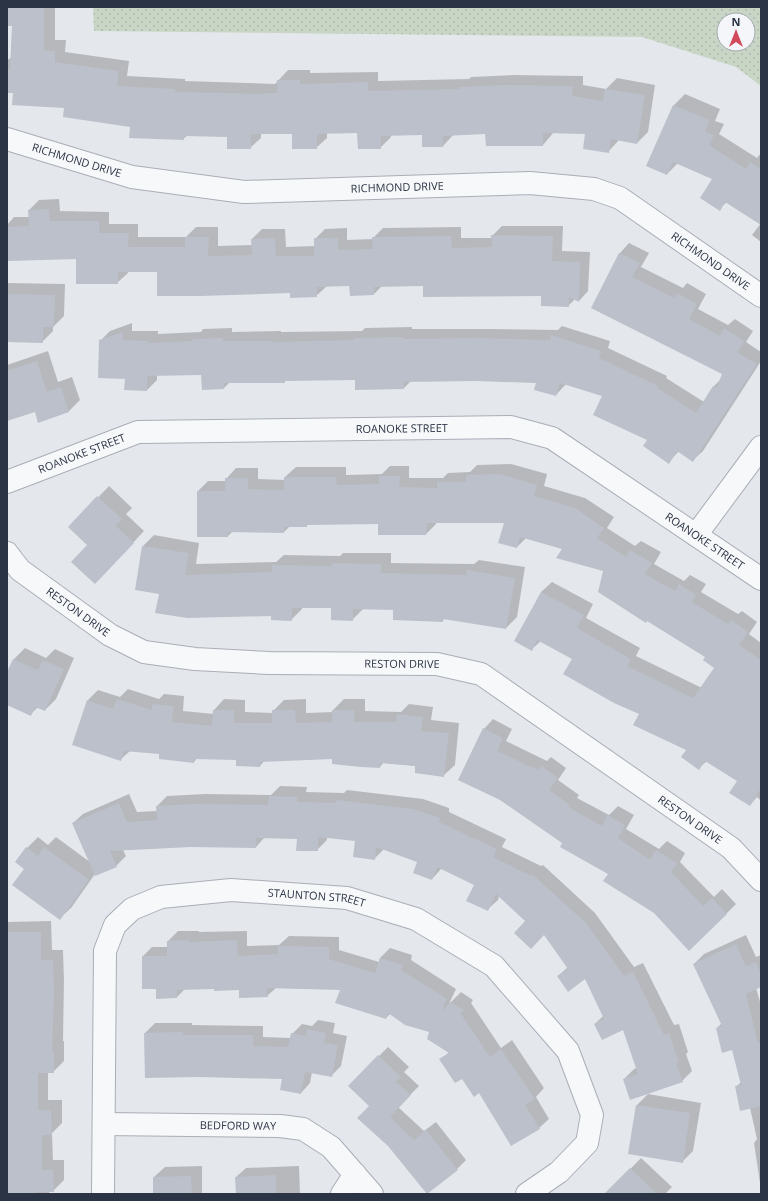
<svg xmlns="http://www.w3.org/2000/svg" width="768" height="1201" font-family="'Open Sans',sans-serif">
	<style>
		.grass { fill: url(#grass-dots); fill-rule: evenodd }
		.shadow { fill: #0003 }
		.building { fill: #bbc0ca }
		.lines { fill: none; stroke-linecap: round; stroke-linejoin: round }
		.minor-casing { stroke: #a9aeb7; stroke-width: 24 }
		.minor { stroke: #f7f8fa; stroke-width: 22 }
		.labels { text-anchor: middle; stroke-width: 3; stroke-linejoin: round; paint-order: stroke }
		.street-label { font-size: 11px; fill: #2b3445; stroke: #f4f6f9 }
	</style>
	<defs>
		<pattern id="grass-dots" width="8" height="8" patternUnits="userSpaceOnUse"><rect width="8" height="8" fill="#c9d6c5"/><path d="M2 2h.1M6 6h.1" fill="none" stroke="#adb8ab" stroke-width="1.8" stroke-linecap="round"/></pattern>
	</defs>
	<rect width="100%" height="100%" fill="#e4e7ec"/>
	<path class="grass" d="M93,7H761V86L736,67L642,37L94,31ZM724,20H748V44H724Z"/>
	<g class="shadow">
		<polygon points="7,7 55,7 55,40 66,40 65,52 129,61 127,76 185,79 185,81 275,84 288,70 310,70 310,73 378,72 378,81 469,79 471,77 514,75 583,76 583,85 606,89 617,78 655,85 648,132 637,143 619,140 608,152 586,133 554,132 543,145 486,133 454,134 443,146 423,146 423,134 391,135 391,137 380,148 358,132 327,133 327,138 316,148 293,133 261,133 261,138 250,148 228,136 188,135 183,139 131,126 14,92 7,92 7,60 11,58 13,25 7,25"/>
		<polygon points="685,94 720,109 715,121 724,124 719,134 757,158 761,153 761,242 752,235 761,223 727,202 719,209 714,179 678,163 667,174 648,166 674,105"/>
		<polygon points="59,199 60,211 109,212 109,224 138,224 138,237 186,237 196,227 218,227 218,246 252,245 252,239 262,229 285,229 286,247 315,246 315,239 325,229 347,228 347,240 373,239 373,238 383,228 461,227 461,238 492,238 492,236 502,226 563,226 562,251 590,252 588,291 579,301 575,299 568,306 542,295 424,285 382,286 374,294 350,285 327,286 316,296 158,271 128,271 128,273 117,283 78,258 7,260 7,225 14,217 29,217 29,210 39,200"/>
		<polygon points="629,243 649,253 641,267 683,288 687,283 706,294 698,309 728,325 735,319 753,331 746,342 761,352 761,361 703,451 693,460 679,451 669,462 648,440 603,396 566,384 556,395 538,382 476,380 411,381 404,388 356,379 286,380 284,382 230,382 224,388 202,374 157,375 157,380 147,390 126,378 100,341 110,331 132,323 132,331 158,331 158,334 201,332 203,329 232,328 232,332 281,331 281,332 362,331 365,328 412,327 412,329 487,329 558,330 562,326 610,341 608,348 667,376 666,378 704,402 714,386 721,379 723,373 592,308 620,253"/>
		<polygon points="7,283 65,284 64,316 53,327 53,331 42,342 7,315"/>
		<polygon points="48,351 58,382 72,377 80,400 69,411 39,421 35,411 7,410 7,365"/>
		<polygon points="511,464 547,474 544,486 585,498 614,517 607,528 635,546 641,541 661,552 654,564 684,581 690,575 706,584 701,592 738,614 742,611 757,622 749,634 761,643 761,801 757,797 750,805 738,781 707,761 699,768 687,750 640,714 573,658 541,641 532,649 541,592 552,582 593,604 586,618 640,648 636,656 702,688 715,668 707,657 604,570 564,548 526,538 517,547 505,522 436,522 436,524 426,534 379,523 309,524 306,526 290,526 284,532 233,531 228,536 198,536 198,491 208,481 226,481 226,479 236,468 258,468 258,479 285,480 285,477 296,467 346,467 346,475 382,474 390,466 409,466 409,478 443,478 448,473 470,472 477,465"/>
		<polygon points="109,486 132,508 126,514 144,531 106,572 89,545 70,527"/>
		<polygon points="154,535 199,543 196,564 276,562 284,555 340,556 343,553 391,553 391,563 474,564 479,560 525,567 517,617 506,628 445,618 442,621 394,609 363,609 352,620 332,607 302,607 302,609 291,620 160,593 143,546"/>
		<polygon points="25,648 46,658 55,649 74,658 56,699 45,710 38,707 30,715 7,704 7,674 14,659"/>
		<polygon points="128,689 159,699 164,694 184,696 183,711 214,714 214,710 224,699 245,700 245,712 273,713 273,711 284,700 306,699 306,713 333,712 333,710 344,699 365,699 365,711 401,712 409,704 433,707 431,720 459,723 455,765 444,775 416,766 384,762 380,767 333,758 265,760 260,766 237,759 197,758 194,762 160,753 130,751 120,760 88,700 98,690 120,697"/>
		<polygon points="493,719 512,729 506,741 547,761 551,757 566,768 558,780 579,795 577,798 609,815 618,806 634,815 626,829 659,849 667,841 685,853 680,862 714,897 722,889 736,904 726,914 654,913 609,873 501,799 484,729"/>
		<polygon points="280,786 307,787 306,792 344,793 347,790 423,799 449,808 449,812 506,839 502,847 541,866 543,865 595,913 634,967 643,963 674,1025 679,1024 688,1052 686,1054 692,1071 682,1081 624,1079 634,1069 637,1068 623,1028 595,1024 604,1015 586,978 558,976 568,967 545,934 527,921 499,896 498,900 488,909 475,884 442,868 432,879 418,862 384,849 374,859 356,840 327,837 327,840 317,850 298,838 265,837 256,847 191,846 123,850 126,856 116,866 95,874 71,908 60,918 26,868 27,848 38,837 48,845 56,837 90,862 73,823 83,814 129,794 137,812 157,811 157,806 167,796 205,794 271,795"/>
		<polygon points="51,921 52,950 63,950 64,981 63,1041 64,1041 64,1061 53,1072 48,1072 48,1100 62,1100 62,1123 52,1133 53,1160 64,1160 64,1180 53,1191 49,1191 49,1194 7,1194 7,922"/>
		<polygon points="178,931 199,931 199,932 247,931 247,946 279,945 289,936 339,937 339,950 379,962 380,958 390,948 412,955 411,960 456,989 449,1004 461,992 473,1000 471,1003 501,1048 512,1040 544,1088 536,1097 549,1119 539,1128 480,1092 441,1060 449,1052 430,1031 390,1014 386,1018 341,989 276,988 267,996 240,989 215,988 185,989 177,997 157,988 142,957 152,947 168,947 168,941"/>
		<polygon points="746,935 756,957 761,955 761,986 756,988 761,1005 761,1183 760,1183 754,1143 757,1139 750,1108 736,1087 741,1082 733,1049 717,1028 722,1023 694,964 704,954"/>
		<polygon points="318,1020 335,1023 333,1033 347,1036 341,1066 331,1076 312,1072 310,1083 301,1093 284,1078 198,1076 146,1077 145,1033 155,1023 192,1023 192,1025 263,1026 263,1037 291,1038 292,1034 302,1024 312,1026"/>
		<polygon points="388,1047 409,1067 404,1072 419,1086 398,1107 424,1131 436,1122 466,1160 457,1169 427,1193 371,1106 379,1056"/>
		<polygon points="648,1094 701,1103 693,1151 682,1162 630,1153 637,1105"/>
		<polygon points="641,1158 672,1187 665,1194 606,1194"/>
		<polygon points="202,1166 202,1194 150,1194 154,1194 154,1177 165,1167"/>
		<polygon points="299,1166 300,1194 237,1194 236,1177 246,1168"/>
	</g>
	<g class="building">
		<polygon points="7,7 44,7 44,50 55,51 55,62 119,71 117,86 175,89 175,92 264,94 265,93 277,93 277,80 300,80 300,84 368,82 368,91 459,89 459,87 503,85 573,86 572,96 603,101 605,89 645,95 637,144 611,139 609,153 583,149 585,134 543,133 543,146 486,146 485,134 443,136 443,147 422,147 422,135 381,136 381,149 358,149 357,133 317,134 317,149 292,149 292,134 251,134 251,149 227,149 227,137 184,136 184,140 129,138 130,127 63,117 64,108 12,105 13,93 7,93 7,69 10,69 12,26 7,26"/>
		<polygon points="673,105 710,120 705,132 714,135 709,145 746,169 750,162 761,169 761,225 725,202 720,211 700,198 712,179 673,162 667,175 646,166"/>
		<polygon points="49,209 50,221 99,221 99,233 129,233 128,247 185,247 185,237 209,237 208,256 252,255 251,239 275,238 276,256 314,256 314,238 338,238 338,250 373,249 372,237 451,236 452,248 492,247 491,235 553,236 552,261 580,262 579,302 569,297 569,307 541,306 541,296 423,297 423,286 374,287 374,295 350,296 349,286 317,287 317,297 290,298 290,293 200,296 157,296 157,272 118,272 118,284 76,284 76,259 7,261 7,227 29,226 28,210"/>
		<polygon points="619,253 640,263 632,277 674,298 677,293 697,304 689,319 720,336 724,328 744,341 737,352 757,364 693,462 677,451 669,464 643,446 647,440 593,415 602,396 560,383 556,396 534,390 536,383 476,381 404,382 404,389 355,390 355,380 285,381 285,383 224,383 224,389 202,390 201,375 147,376 147,391 124,390 125,379 98,378 99,340 123,332 123,340 148,341 148,343 193,341 192,339 223,338 223,341 272,341 272,342 354,340 354,338 403,337 403,339 476,338 550,340 551,335 601,351 599,358 658,386 657,388 696,413 713,386 717,387 722,374 591,308"/>
		<polygon points="7,294 55,295 54,327 43,327 43,343 7,342"/>
		<polygon points="37,361 47,392 61,387 69,412 38,423 35,412 7,421 7,371"/>
		<polygon points="500,474 537,485 534,496 575,508 604,528 597,538 626,557 630,550 652,563 645,574 675,591 679,584 696,595 692,602 728,624 731,620 748,632 739,645 761,660 761,788 750,806 729,793 737,781 705,761 699,770 681,757 686,750 633,725 639,714 614,703 563,674 572,659 537,640 532,651 514,641 541,592 584,615 577,628 631,659 627,666 693,698 714,668 703,660 705,657 647,621 646,623 598,592 603,571 556,558 562,549 520,537 517,548 498,543 504,523 427,523 426,535 378,535 378,524 307,525 307,527 284,527 284,533 228,532 228,537 197,537 197,491 225,491 225,478 248,478 248,489 284,490 284,477 336,477 337,485 379,484 379,476 400,476 399,487 437,488 437,482 466,482 466,475"/>
		<polygon points="97,496 122,519 116,526 134,543 95,584 71,562 87,545 68,527"/>
		<polygon points="142,546 189,553 185,575 272,572 272,565 332,566 332,563 381,564 381,573 466,575 467,570 515,578 506,629 443,619 443,622 393,620 393,610 353,609 353,621 331,620 331,608 292,608 292,621 271,620 271,616 187,618 155,613 159,594 135,590"/>
		<polygon points="13,659 38,670 43,660 64,669 45,711 35,707 31,716 7,705 7,672"/>
		<polygon points="117,699 152,710 152,704 174,706 172,722 212,726 213,710 234,710 234,723 272,723 272,710 295,710 296,723 332,722 332,710 355,710 354,722 396,722 397,714 423,717 421,731 449,733 444,777 415,773 415,766 380,763 380,768 361,767 332,764 332,759 260,762 260,767 236,766 236,760 194,759 194,763 159,759 159,754 124,751 121,761 72,745 87,700 113,709"/>
		<polygon points="483,728 503,738 497,751 538,770 541,766 558,778 549,790 570,805 568,807 602,826 607,815 625,825 618,838 650,860 656,850 677,863 671,872 703,906 712,898 727,914 689,951 654,913 603,881 608,874 560,847 562,843 500,800 458,780"/>
		<polygon points="269,796 297,797 297,802 335,803 336,800 413,809 440,818 439,822 497,849 493,857 531,876 532,874 586,923 624,976 633,972 664,1035 669,1033 679,1063 676,1063 683,1082 630,1100 623,1079 638,1074 623,1030 602,1040 594,1024 604,1019 585,979 568,992 557,976 568,969 544,935 531,949 514,933 525,921 496,894 488,911 466,901 474,885 437,867 432,880 413,873 417,862 376,847 375,860 353,857 355,841 318,837 318,851 296,851 297,839 256,838 256,848 191,847 110,851 117,867 95,876 72,823 119,803 127,822 157,820 156,806 194,804 268,805"/>
		<polygon points="26,847 38,856 44,847 89,880 60,920 12,885 24,869 15,862"/>
		<polygon points="7,932 41,932 41,960 53,960 54,993 52,1052 54,1052 54,1073 38,1073 38,1110 51,1110 52,1135 42,1135 42,1170 53,1170 54,1192 38,1192 38,1194 7,1194"/>
		<polygon points="189,940 189,942 237,940 238,956 278,954 278,946 329,947 329,959 375,973 380,958 403,965 401,970 447,999 441,1012 450,1002 464,1010 461,1014 490,1057 501,1049 535,1099 525,1105 540,1129 511,1146 479,1093 474,1097 462,1079 455,1083 439,1059 449,1053 427,1039 429,1032 405,1025 388,1013 386,1019 335,1003 340,990 267,988 268,997 239,998 239,990 214,991 214,989 177,990 177,998 156,999 156,989 142,989 142,956 167,956 167,941"/>
		<polygon points="736,944 746,966 756,962 761,974 761,987 746,994 758,1043 761,1042 761,1106 740,1111 735,1086 741,1085 732,1050 722,1053 716,1028 722,1026 693,964"/>
		<polygon points="307,1029 326,1033 324,1043 338,1045 332,1077 305,1072 301,1094 280,1090 282,1079 198,1077 145,1078 144,1033 183,1032 183,1035 253,1035 253,1046 288,1047 291,1033 306,1036"/>
		<polygon points="378,1055 401,1077 396,1082 411,1095 390,1117 414,1140 426,1130 458,1170 427,1194 388,1146 357,1118 369,1106 348,1086"/>
		<polygon points="636,1105 690,1113 683,1163 628,1154"/>
		<polygon points="630,1168 657,1194 604,1194"/>
		<polygon points="276,1175 276,1194 236,1194 235,1177"/>
		<polygon points="191,1176 192,1194 153,1194 153,1177"/>
	</g>
	<g class="lines">
		<g class="minor-casing">
			<g id="minor">
				<path id="s1" d="M7,139L132,177L244,192L530,183L594,189L620,198L761,296"/>
				<path id="s2" d="M7,482L138,432L511,427L552,438L761,579"/>
				<polyline points="696,535 761,447"/>
				<path id="s3" d="M7,553L20,570L110,635L144,652L195,659L269,663L437,664L481,674L731,848L761,880"/>
				<path id="s4" d="M104,1124L280,1126L303,1129L331,1147L372,1194"/>
				<path id="s5" d="M103,1194L105,951L115,925L132,909L161,897L231,890L347,898L416,919L494,966L568,1051L592,1115L587,1143L559,1172L527,1194"/>
				<polyline points="342,1194 355,1174"/>
			</g>
		</g>
		<use href="#minor" class="minor"/>
	</g>
	<g class="labels">
		<g class="street-label">
			<text dy="4" stroke="none"><textPath href="#s1" startOffset="73">RICHMOND DRIVE</textPath></text>
			<text dy="4" stroke="none"><textPath href="#s1" startOffset="397">RICHMOND DRIVE</textPath></text>
			<text dy="4" stroke="none"><textPath href="#s1" startOffset="732">RICHMOND DRIVE</textPath></text>
			<text dy="4" stroke="none"><textPath href="#s2" startOffset="404">ROANOKE STREET</textPath></text>
			<text dy="4" stroke="none"><textPath href="#s2" startOffset="80">ROANOKE STREET</textPath></text>
			<text dy="4" stroke="none"><textPath href="#s2" startOffset="740">ROANOKE STREET</textPath></text>
			<text dy="4" stroke="none"><textPath href="#s3" startOffset="93">RESTON DRIVE</textPath></text>
			<text dy="4" stroke="none"><textPath href="#s3" startOffset="429">RESTON DRIVE</textPath></text>
			<text dy="4" stroke="none"><textPath href="#s3" startOffset="764">RESTON DRIVE</textPath></text>
			<text dy="4" stroke="none"><textPath href="#s5" startOffset="482">STAUNTON STREET</textPath></text>
			<text dy="4" stroke="none"><textPath href="#s4" startOffset="134">BEDFORD WAY</textPath></text>
		</g>
	</g>
	<rect width="768" height="1201" fill="none" stroke="#2b3445" stroke-width="16"/>
	<g transform="translate(736 32)"><circle r="19" fill="#f4f6f9" stroke="#a4a8b1"/>
	<path d="M0-3L7 15L0 10L-7 15Z" fill="#d1495b"/>
	<text y="-6" font-size="11" font-weight="bold" text-anchor="middle" fill="#2b3445">N</text>
	</g>
</svg>
